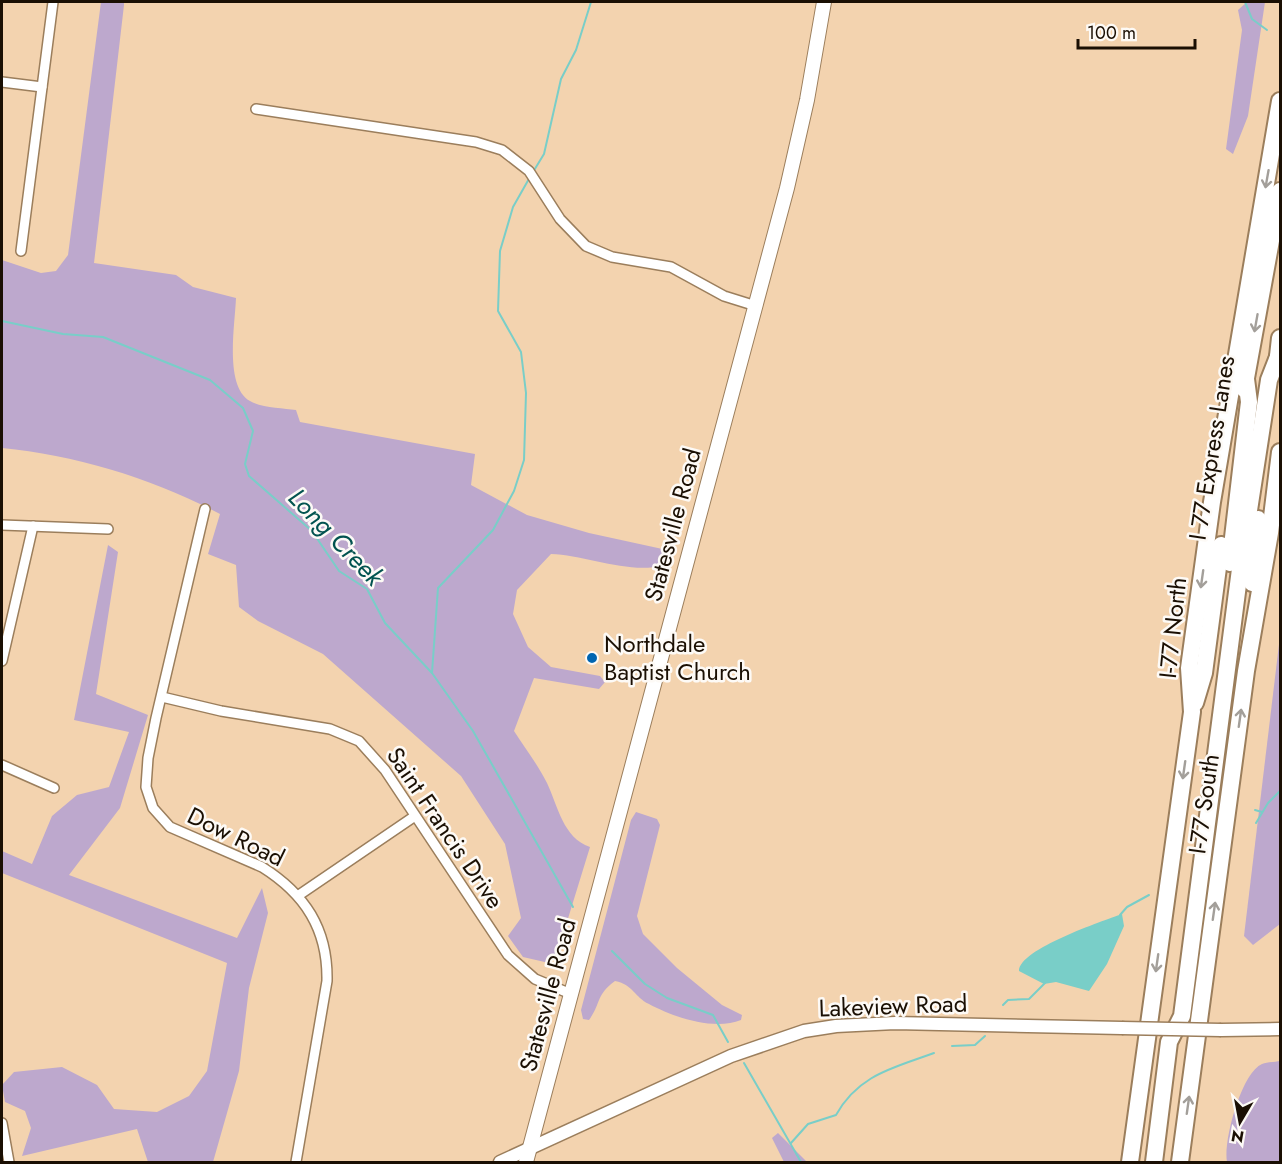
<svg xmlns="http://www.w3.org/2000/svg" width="1282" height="1164" font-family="Jost,sans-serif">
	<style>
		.green { fill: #bda8cd }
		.water { fill: #79cec8 }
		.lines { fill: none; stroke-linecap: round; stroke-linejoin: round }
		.stream { stroke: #79cec8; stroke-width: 2 }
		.street-casing { stroke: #9b7e5c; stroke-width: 12 }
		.secondary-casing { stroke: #9b7e5c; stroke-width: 15 }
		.primary-casing { stroke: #9b7e5c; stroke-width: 16 }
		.highway-casing { stroke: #9b7e5c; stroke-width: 20 }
		.street { stroke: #fff; stroke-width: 9 }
		.secondary { stroke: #fff; stroke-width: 12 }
		.primary { stroke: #fff; stroke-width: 14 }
		.highway { stroke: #fff; stroke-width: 16 }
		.secondary-bridge-casing { stroke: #9b7e5c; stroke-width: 15; stroke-linecap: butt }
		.secondary-bridge { stroke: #fff; stroke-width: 12 }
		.oneway { stroke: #a39f9a }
		.poi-dot { fill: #0065b1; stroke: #fdfaf6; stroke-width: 2 }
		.labels { text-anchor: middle; stroke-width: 5; stroke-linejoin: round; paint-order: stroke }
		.street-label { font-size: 24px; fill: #1a0f03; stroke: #fdfaf6 }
		.poi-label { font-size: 24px; fill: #1a0f03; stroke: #fdfaf6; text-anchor: start }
		.water-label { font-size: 26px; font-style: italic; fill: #025350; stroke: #fdfaf6 }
	</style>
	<rect width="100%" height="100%" fill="#f3d3af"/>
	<g class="green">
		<path d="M101,2H124V5L94,263L176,275L193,287L236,298C235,325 224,386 250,401C262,408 283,408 296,410L300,422L475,454L471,485L527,515L589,533L667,550L663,565C632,575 585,555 551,554L517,590L513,614L528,647L551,667L600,676L605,682L599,689L534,678L514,731C525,748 538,765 547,783C558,806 563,838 590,847L558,951L549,963L523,957L508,936L521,918L505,844L461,776L323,654L258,621L239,607L236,565L208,554L220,514C154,479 76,455 2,448V260L41,273L56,271L68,255Z"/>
		<polygon points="1247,2 1265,2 1248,116 1233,154 1226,149 1242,30 1238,10"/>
		<polygon points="108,545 118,552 96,694 148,715 120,808 69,875 237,938 262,888 268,913 249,988 239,1071 213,1162 148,1162 137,1129 22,1156 31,1128 25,1111 5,1102 2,1085 14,1072 62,1067 97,1085 114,1109 157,1112 189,1096 207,1071 227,963 2,873 2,851 32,864 52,816 77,795 109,787 129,732 74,720"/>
		<polygon points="1280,636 1280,924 1253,945 1244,936"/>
		<path d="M636,812L657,819L660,825L637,916L643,934L677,968L722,1005L742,1015L741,1020C714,1031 673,1017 649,1004C634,997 634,985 615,981C595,996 602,1002 589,1020L583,1019L581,1010L631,820Z"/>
		<path d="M1280,1061V1162H1227C1223,1142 1241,1073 1262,1064C1267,1062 1275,1062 1280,1061Z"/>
		<polygon points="778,1133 807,1162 784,1162 772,1138"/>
	</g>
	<path class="water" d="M1122,914L1124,926L1107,964L1089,991L1056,982L1044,984L1019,971C1019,949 1103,921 1122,914Z"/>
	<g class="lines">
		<g class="stream">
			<polyline points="1245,2 1252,19 1267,30"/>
			<polyline points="533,172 544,154 561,79 576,50 591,2"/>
			<polyline points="2,321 63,334 103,337 210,380 243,408 253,431 245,464 249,476 312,531 339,571 367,589 385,623 432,673 473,731 573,907"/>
			<polyline points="432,673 438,588 493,530 514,491 524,460 526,393 521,352 498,311 500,251 513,207 530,177"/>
			<polyline points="1255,810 1262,812"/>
			<polyline points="1256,823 1268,803 1280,791"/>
			<polyline points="1120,915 1127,907 1149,895"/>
			<polyline points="612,951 645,984 667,998 713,1015 728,1042"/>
			<polyline points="1003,1005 1008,1000 1029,999 1045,983"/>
			<polyline points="952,1046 975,1045 985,1036"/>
			<polyline points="744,1063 801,1162"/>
			<path d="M791,1143L808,1124L836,1115C859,1074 894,1068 934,1053"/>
		</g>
		<g class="street-casing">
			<g id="street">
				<polyline points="2,82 42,87"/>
				<polyline points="256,109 476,142 502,150 529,171 560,219 586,246 612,257 671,267 724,296 756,306"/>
				<polyline points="21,251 53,2"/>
				<path d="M205,509L156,718L148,758L146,787L153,808L170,827L262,867C305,894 328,929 327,981L296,1162"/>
				<polyline points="2,525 108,529"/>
				<polyline points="2,661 33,526"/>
				<polyline points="162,697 221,711 330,729 359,741 385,770 508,955 535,979 571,994"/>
				<polyline points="2,765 54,788"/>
				<polyline points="299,895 415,816"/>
				<polyline points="2,1123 9,1162"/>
			</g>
		</g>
		<g class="secondary-casing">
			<g id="secondary">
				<polyline points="1221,1030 1280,1029"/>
				<polyline points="500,1162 731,1056 804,1031 836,1026 895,1023 1122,1028"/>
			</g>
		</g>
		<g class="primary-casing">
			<polyline id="primary" points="526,1162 787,188 807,100 824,2"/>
		</g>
		<g class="highway-casing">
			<g id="highway">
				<polyline points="1277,365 1280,338"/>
				<polyline points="1244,389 1280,191"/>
				<polyline points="1230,563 1249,402 1246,379"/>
				<polyline points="1252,583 1258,519"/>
				<polyline points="1195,703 1204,673 1221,545"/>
				<polyline points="1130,1162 1192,712 1189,668 1212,502 1280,101"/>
				<polyline points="1154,1162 1169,1042 1182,1016 1240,569 1269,380 1278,357"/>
				<polyline points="1180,1162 1246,671 1270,533 1280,452"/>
			</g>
		</g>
		<use href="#street" class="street"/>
		<use href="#secondary" class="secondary"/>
		<use href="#primary" class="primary"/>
		<use href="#highway" class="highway"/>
		<g class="secondary-bridge-casing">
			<polyline id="secondary-bridge" points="1122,1028 1221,1030"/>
		</g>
		<use href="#secondary-bridge" class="secondary-bridge"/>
	</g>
	<defs><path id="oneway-shaft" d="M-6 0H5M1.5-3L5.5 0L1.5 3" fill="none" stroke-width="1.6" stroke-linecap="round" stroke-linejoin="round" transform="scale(1.5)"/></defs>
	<g class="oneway">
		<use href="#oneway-shaft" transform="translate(1267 179) rotate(100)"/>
		<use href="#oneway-shaft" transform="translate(1256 323) rotate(100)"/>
		<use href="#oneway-shaft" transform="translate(1202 579) rotate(98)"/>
		<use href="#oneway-shaft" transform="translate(1240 718) rotate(-82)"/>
		<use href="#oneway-shaft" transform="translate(1184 770) rotate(98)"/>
		<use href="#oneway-shaft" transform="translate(1214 911) rotate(-82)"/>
		<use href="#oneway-shaft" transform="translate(1157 963) rotate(98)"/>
		<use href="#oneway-shaft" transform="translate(1188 1105) rotate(-82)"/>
	</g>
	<circle class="poi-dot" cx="592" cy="658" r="6"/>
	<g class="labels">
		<g class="street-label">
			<text transform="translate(1212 448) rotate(-81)" y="8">I 77 Express Lanes</text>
			<text transform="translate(673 525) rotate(-75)" y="8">Statesville Road</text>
			<text transform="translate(1173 628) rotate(-84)" y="8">I-77 North</text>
			<text transform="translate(1204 804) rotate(-82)" y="8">I-77 South</text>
			<text transform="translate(445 828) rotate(56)" y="8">Saint Francis Drive</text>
			<text transform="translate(236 837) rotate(26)" y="8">Dow Road</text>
			<text transform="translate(548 995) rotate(-75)" y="8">Statesville Road</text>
			<text transform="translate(893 1006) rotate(-2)" y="8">Lakeview Road</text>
		</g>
		<g class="poi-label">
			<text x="604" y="652">Northdale<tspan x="604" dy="28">Baptist Church</tspan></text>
		</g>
		<g class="water-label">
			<text transform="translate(336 537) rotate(46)" y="9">Long Creek</text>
		</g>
	</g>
	<rect width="1282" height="1164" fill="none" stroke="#1a0f03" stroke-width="6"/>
	<g transform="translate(1240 1122) rotate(190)" stroke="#fdfaf6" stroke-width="4.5" paint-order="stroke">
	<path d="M0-4.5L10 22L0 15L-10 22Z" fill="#1a0f03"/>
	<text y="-9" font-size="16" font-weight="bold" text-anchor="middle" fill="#1a0f03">N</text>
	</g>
	<path d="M1078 39v9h117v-9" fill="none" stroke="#1a0f03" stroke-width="3"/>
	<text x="1087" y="39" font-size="18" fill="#1a0f03" stroke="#fdfaf6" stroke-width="4.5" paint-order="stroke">100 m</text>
</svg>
